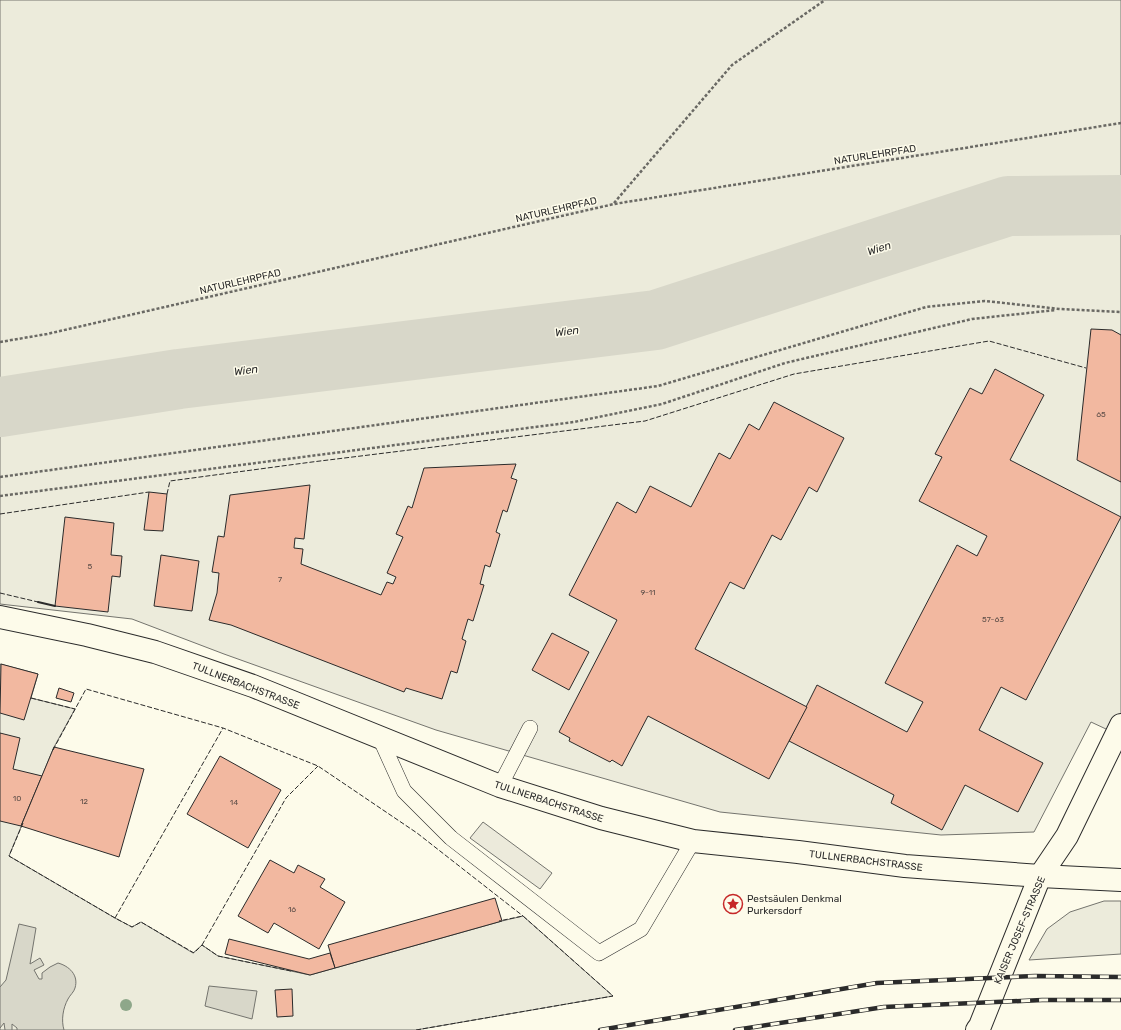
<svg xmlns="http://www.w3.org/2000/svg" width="1121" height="1030" font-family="Rubik,sans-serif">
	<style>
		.green { fill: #ecebdb; stroke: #74746e }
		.parking { fill: #eceadb; stroke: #74746e }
		.water { fill: #d8d7c9; stroke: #74746e }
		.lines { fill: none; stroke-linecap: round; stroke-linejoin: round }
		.river { stroke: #d8d7c9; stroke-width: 60 }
		.building { fill: #f2b8a0; stroke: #2b2b2b }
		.service-casing { stroke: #2b2b2b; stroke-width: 16 }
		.tertiary-casing { stroke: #2b2b2b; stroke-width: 24 }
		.secondary-casing { stroke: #2b2b2b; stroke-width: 24 }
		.primary-casing { stroke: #2b2b2b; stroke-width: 24 }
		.path { stroke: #6a6964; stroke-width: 2.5; stroke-dasharray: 3 2; stroke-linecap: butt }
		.service { stroke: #fdfbea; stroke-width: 15 }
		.tertiary { stroke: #fdfbea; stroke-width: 22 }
		.secondary { stroke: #fdfbea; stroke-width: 22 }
		.primary { stroke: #fdfbea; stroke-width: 22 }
		.rail-casing { stroke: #2b2b2b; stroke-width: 4.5 }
		.rail { stroke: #fdfbea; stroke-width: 3; stroke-dasharray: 9; stroke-linecap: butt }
		.fence { stroke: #2b2b2b; stroke-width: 1; stroke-dasharray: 5 2; stroke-linecap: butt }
		.wall { stroke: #2b2b2b; stroke-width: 2 }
		.tree { fill: #8ea78a }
		.labels { text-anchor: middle; stroke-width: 3; stroke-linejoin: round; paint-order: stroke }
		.number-label { font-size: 8px; fill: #5d4e48 }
		.street-label { font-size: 10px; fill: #2b2b2b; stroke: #fdfbea }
		.poi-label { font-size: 10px; fill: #2b2b2b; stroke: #fdfbea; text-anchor: start }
		.water-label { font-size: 11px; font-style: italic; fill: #2b2b2b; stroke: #fdfbea }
	</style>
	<rect width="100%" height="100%" fill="#fdfbea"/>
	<g class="green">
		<polygon points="0,0 1121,0 1121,736 1091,722 1034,832 941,835 720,812 436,730 224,654 132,619 0,604"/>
		<polygon points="0,664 38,674 31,698 75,709 54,747 9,856 115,918 132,927 141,922 193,953 202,945 218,956 310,975 502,921 523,916 613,996 416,1030 0,1030"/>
		<polygon points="1104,901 1121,901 1121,954 1029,960 1047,929 1070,912"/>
	</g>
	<polygon class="parking" points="483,822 552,873 540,889 470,838"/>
	<g class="water">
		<path d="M19,924L36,928L30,964L40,958L44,965L34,970L39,979H42V973L50,967L58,963C69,966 79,975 75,988C74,992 70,995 68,999C63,1008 61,1020 64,1030H17V1028L12,1024V1030H5L4,1023L0,1028V987L6,980Z"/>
		<polygon points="209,986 257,991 252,1019 205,1006"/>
	</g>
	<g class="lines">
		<polyline class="river" points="0,407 179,379 656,320 1008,206 1121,205"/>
	</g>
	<g class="building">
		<polygon points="1091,329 1112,330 1121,335 1121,482 1077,460"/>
		<polygon points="995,369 1044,395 1010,460 1121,517 1026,700 1001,687 979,730 1043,763 1018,812 965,785 942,830 891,803 894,795 789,741 817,685 907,732 923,702 885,683 957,545 977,556 987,536 919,501 942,457 935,454 970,388 982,394"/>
		<polygon points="774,402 844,438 817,492 809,487 781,540 772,535 744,589 730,582 695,649 807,707 769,779 648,716 622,766 612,760 610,762 569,741 570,738 559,732 617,620 569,595 617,502 636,513 650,486 691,507 719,453 730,459 749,424 759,430"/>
		<polygon points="516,464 511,478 517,480 507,512 503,510 496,532 500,534 490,567 485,565 480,584 484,585 473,621 468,619 462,639 466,641 457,673 451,671 442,699 406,688 404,692 231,625 209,620 217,593 219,573 212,572 218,536 224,537 230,495 310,485 304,539 295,538 294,548 303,549 301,564 381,595 387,582 393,584 396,577 387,573 403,537 396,534 408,506 412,508 424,468"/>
		<polygon points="149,492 167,494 163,531 144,530"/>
		<polygon points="65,517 114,523 111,555 122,556 120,577 112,576 108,612 55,606"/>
		<polygon points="161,555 199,561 192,611 154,606"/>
		<polygon points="552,633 589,652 569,690 532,670"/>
		<polygon points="1,664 38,674 24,720 0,713"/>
		<polygon points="59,688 74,693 71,702 56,698"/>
		<polygon points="0,733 20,738 13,769 42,776 21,826 0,821"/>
		<polygon points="54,747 144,769 119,857 21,826"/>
		<polygon points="220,756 281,790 248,848 187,814"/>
		<polygon points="270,860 294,873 298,865 325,879 320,887 345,902 319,949 274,923 268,933 238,916"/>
		<polygon points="495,898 502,921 335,968 328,945"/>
		<polygon points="229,939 309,959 330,953 335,968 310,975 225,954"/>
		<polygon points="292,989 293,1016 277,1017 275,990"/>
	</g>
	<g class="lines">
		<g class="service-casing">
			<g id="service">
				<polyline points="380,738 404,791 451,838 599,953 641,929 693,841"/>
				<polyline points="500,786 530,728"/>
			</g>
		</g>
		<g class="tertiary-casing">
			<polyline id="tertiary" points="1040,876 1067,836 1121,725"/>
		</g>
		<g class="secondary-casing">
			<polyline id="secondary" points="977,1030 980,1026 1040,876"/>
		</g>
		<g class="primary-casing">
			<polyline id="primary" points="0,617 87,635 155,652 253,686 500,786 601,818 693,841 798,852 905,866 1040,876 1121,880"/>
		</g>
		<g class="path">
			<polyline points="614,203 732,65 825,0"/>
			<polyline points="0,342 47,334 614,204 1121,123"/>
			<polyline points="0,477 658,386 926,307 985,301 1060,309 1121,312"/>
			<polyline points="0,496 574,422 662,404 785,363 972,319 1056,310"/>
		</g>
		<use href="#service" class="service"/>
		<use href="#tertiary" class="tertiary"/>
		<use href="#secondary" class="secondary"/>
		<use href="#primary" class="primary"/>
		<g class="rail-casing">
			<g id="rail">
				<polyline points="600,1030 877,983 1035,976 1121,977"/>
				<polyline points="735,1030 884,1007 1042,1000 1121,1000"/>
			</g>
		</g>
		<use href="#rail" class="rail"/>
		<g class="fence">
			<polyline points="167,494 170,481 312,462 645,421 794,374 989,341 1086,368"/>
			<polyline points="0,514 149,492"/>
			<polyline points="0,593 38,602"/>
			<polyline points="31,698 75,709"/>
			<polyline points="53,750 86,689 223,728 318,766 417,833 523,916"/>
			<polyline points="23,823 9,856 115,918 132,927 141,922 194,953 202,945 218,956 291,971"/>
			<polyline points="115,918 223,728"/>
			<polyline points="202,945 286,798 318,766"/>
			<polyline points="416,1030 613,996 523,916 499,921"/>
		</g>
		<polyline class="wall" points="38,602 55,606"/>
	</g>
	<circle class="tree" cx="126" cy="1005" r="6"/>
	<defs>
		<g id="sight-ring" transform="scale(1)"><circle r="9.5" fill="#fdfbea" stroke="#c62828" stroke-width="1.5"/><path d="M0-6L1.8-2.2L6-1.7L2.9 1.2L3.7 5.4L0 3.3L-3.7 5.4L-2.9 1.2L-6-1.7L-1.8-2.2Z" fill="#c62828"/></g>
	</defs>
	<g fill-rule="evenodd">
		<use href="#sight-ring" x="733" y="904"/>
	</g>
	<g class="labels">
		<g class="number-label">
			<text x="1101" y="417">65</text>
			<text x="90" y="569">5</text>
			<text x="280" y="582">7</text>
			<text x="648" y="595">9-11</text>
			<text x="993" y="622">57-63</text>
			<text x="17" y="801">10</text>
			<text x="84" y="804">12</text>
			<text x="234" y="805">14</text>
			<text x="292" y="912">16</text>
		</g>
		<g class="street-label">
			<text transform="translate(875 154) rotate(-9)" y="4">NATURLEHRPFAD</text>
			<text transform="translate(556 209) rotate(-13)" y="4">NATURLEHRPFAD</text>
			<text transform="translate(240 281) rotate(-13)" y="4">NATURLEHRPFAD</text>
			<text transform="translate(246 685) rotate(21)" y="4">TULLNERBACHSTRASSE</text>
			<text transform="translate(549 801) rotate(18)" y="4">TULLNERBACHSTRASSE</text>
			<text transform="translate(866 860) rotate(7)" y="4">TULLNERBACHSTRASSE</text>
			<text transform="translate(1019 930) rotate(-67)" y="4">KAISER JOSEF-STRASSE</text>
		</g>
		<g class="poi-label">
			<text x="747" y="902">Pestsäulen Denkmal<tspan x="747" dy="12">Purkersdorf</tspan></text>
		</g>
		<g class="water-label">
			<text transform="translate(879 248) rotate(-18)" y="4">Wien</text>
			<text transform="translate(567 331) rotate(-7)" y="4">Wien</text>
			<text transform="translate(246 370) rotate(-7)" y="4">Wien</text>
		</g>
	</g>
</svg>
